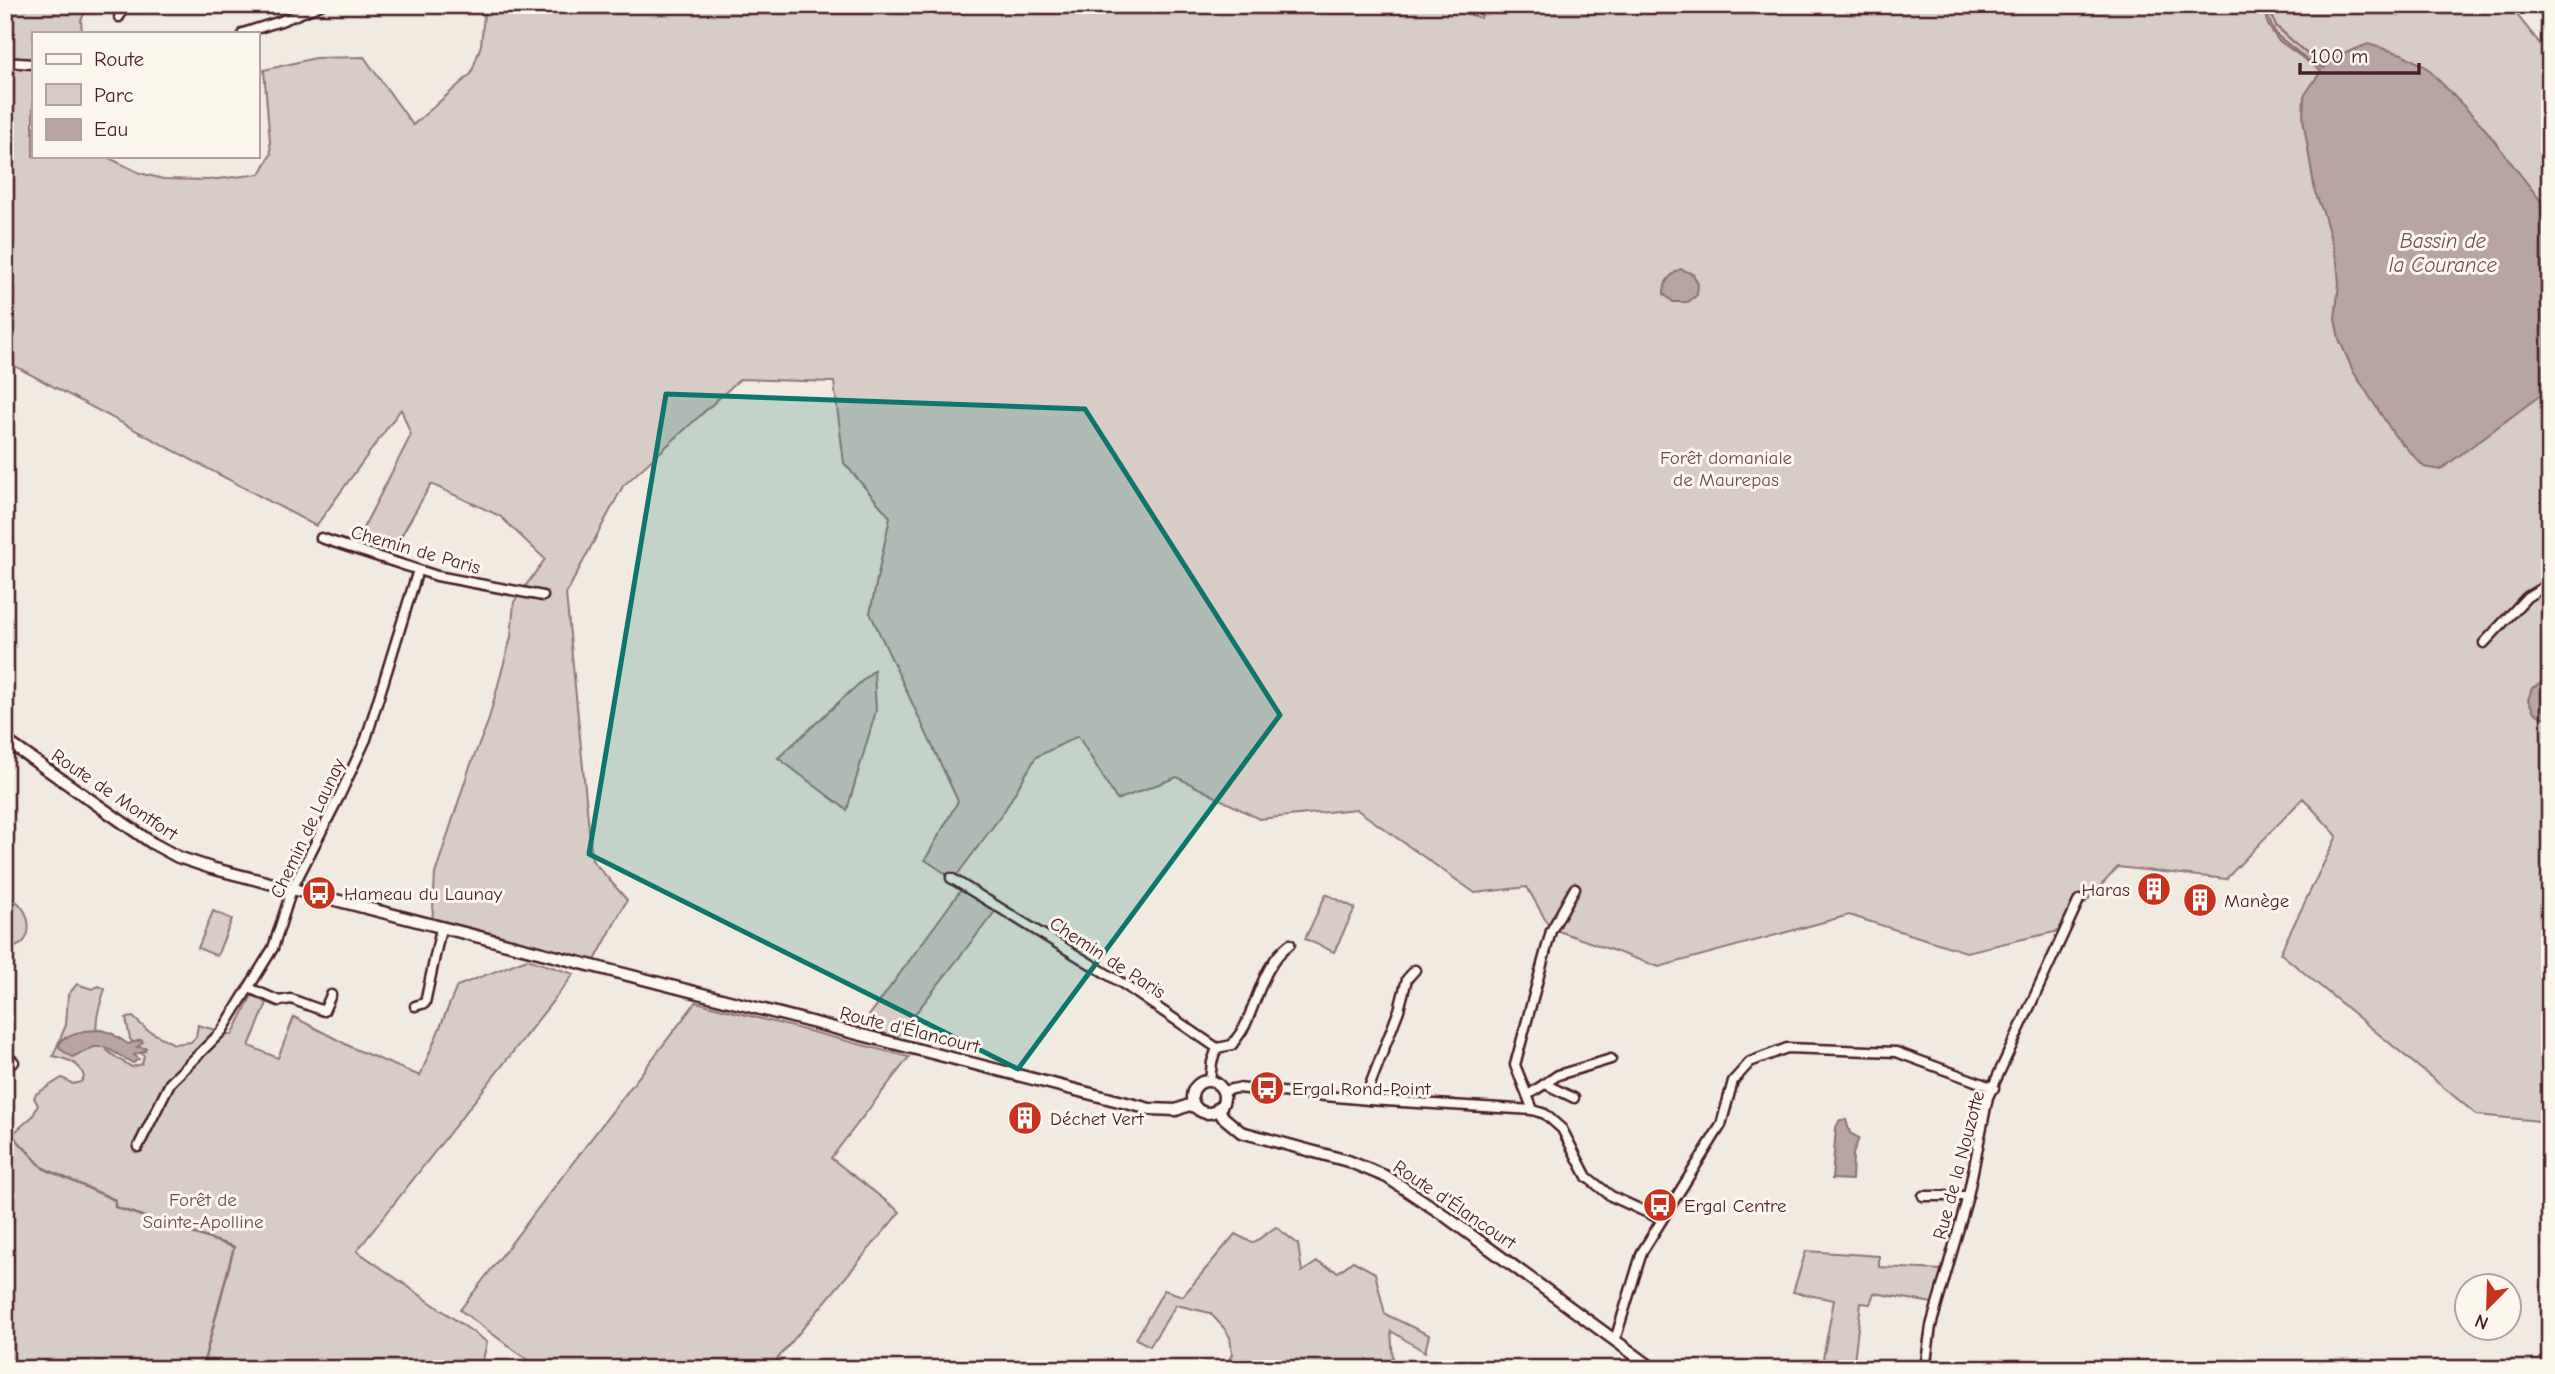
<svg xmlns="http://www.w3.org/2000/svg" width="2555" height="1374" font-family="'Comic Neue',sans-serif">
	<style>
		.green { fill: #d8ccc6; stroke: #917678; stroke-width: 2 }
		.water { fill: #b8a4a2; stroke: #8c6f72; stroke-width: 2 }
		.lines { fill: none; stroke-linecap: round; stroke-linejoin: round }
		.stream { stroke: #8c6f72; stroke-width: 2.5 }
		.minor-casing { stroke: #4a1f2b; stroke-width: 13 }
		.tertiary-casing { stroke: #4a1f2b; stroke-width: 15 }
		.minor { stroke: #fbf7ec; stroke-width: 8 }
		.tertiary { stroke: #fbf7ec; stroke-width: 10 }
		.marked { fill: #0f766e; fill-opacity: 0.2; stroke: #0f766e; stroke-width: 5; stroke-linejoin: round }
		.labels { text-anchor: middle; stroke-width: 6; stroke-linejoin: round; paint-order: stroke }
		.park-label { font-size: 19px; fill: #6e4a52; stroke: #fbf7ec }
		.street-label { font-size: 19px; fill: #4a1f2b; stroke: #fbf7ec }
		.poi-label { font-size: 19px; fill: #4a1f2b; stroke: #fbf7ec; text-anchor: start }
		.water-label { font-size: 21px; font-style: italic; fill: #704e55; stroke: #fbf7ec }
	</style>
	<rect width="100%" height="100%" fill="#f0eae0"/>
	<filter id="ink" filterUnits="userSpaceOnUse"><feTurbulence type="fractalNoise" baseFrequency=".0143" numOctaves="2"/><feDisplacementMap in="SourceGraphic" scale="14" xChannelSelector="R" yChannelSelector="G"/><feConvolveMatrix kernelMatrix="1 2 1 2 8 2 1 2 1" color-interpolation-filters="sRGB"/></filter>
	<g filter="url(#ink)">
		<g class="green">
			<polygon points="5,5 89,5 81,20 82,33 33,33 33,156 105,156 140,173 163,179 209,180 260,174 271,154 264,70 315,58 364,57 413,125 471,74 481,45 485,5 1438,5 1481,18 1485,5 2509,5 2550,56 2550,1122 2477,1115 2280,953 2337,836 2303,798 2226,879 2118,867 2059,931 1966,952 1849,915 1659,967 1550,928 1527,887 1475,893 1356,809 1259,819 1177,777 1117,800 1078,736 1036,757 1003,813 954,879 925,860 958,801 870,613 890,517 844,463 834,382 740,379 623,486 566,594 592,860 627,900 594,962 432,926 435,874 469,769 488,722 511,637 514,602 545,559 500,516 431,484 392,552 357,540 411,435 401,409 316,526 5,361"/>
			<polygon points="874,670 876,711 847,810 778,758"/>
			<polygon points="963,887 997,909 897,1037 861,1027"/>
			<polygon points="1326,894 1355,908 1334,952 1305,939"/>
			<path d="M5,896C34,903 39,950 5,948V931L11,932V904L5,903Z"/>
			<polygon points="213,911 232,919 217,956 198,948"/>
			<path d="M527,959L574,974L357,1251L487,1342L481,1369H5V1123L15,1132L33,1116L38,1105L34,1098L36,1094L62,1078L73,1084L81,1082L84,1077C80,1062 67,1059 53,1056L66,1025L68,995L77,984L92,989L99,986L105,989C90,1033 92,1045 132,1067L142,1064L144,1056L130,1039L126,1018L133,1017L147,1030L174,1044L191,1042L196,1037L198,1025L232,1035L252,995L267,1003L249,1046L278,1058L294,1017L355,1049L420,1076L457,986Z"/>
			<polygon points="696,1002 909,1057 831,1158 900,1212 769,1369 540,1369 460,1310"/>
			<polygon points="1276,1227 1298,1244 1302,1272 1317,1262 1338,1272 1353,1261 1375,1273 1385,1314 1429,1335 1425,1352 1391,1331 1393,1360 1380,1369 1225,1369 1232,1354 1230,1337 1223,1327 1210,1313 1176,1305 1150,1346 1136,1339 1164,1290 1183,1296 1235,1234 1253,1243"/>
			<polygon points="1806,1251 1879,1256 1879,1267 1943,1270 1933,1303 1874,1293 1870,1304 1861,1303 1853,1369 1821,1369 1834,1300 1793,1292"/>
		</g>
		<g class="water">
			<polygon points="2262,5 2264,5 2272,27 2278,36 2308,60 2324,68 2341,55 2368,44 2402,54 2426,67 2482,125 2550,213 2550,388 2440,470 2424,467 2395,436 2353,371 2339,339 2335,319 2339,283 2337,262 2324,215 2315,192 2303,119 2304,96 2321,71 2278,40 2268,25"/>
			<path d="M1680,269L1693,274L1698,284L1697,295L1688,302H1673L1664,294C1664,281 1669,276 1680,269Z"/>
			<polygon points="2543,682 2550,682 2550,717 2542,717 2534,712 2528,700 2532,688"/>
			<polygon points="101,1030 111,1033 128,1044 141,1040 143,1042 137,1047 146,1048 145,1051 134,1055 139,1059 133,1063 105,1047 94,1047 72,1057 60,1049 59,1045 62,1039 84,1031"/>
			<polygon points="1840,1120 1846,1120 1850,1133 1859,1138 1853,1154 1852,1180 1832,1179 1836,1127"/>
		</g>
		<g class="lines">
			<g class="stream">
				<polyline points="2268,5 2276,26 2319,65"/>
				<polyline points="5,1127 43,1168 115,1200 115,1207 234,1247 202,1369"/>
			</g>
			<g class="minor-casing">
				<g id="minor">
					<polyline points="119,17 125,5"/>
					<polyline points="243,33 281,21 321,5"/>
					<polyline points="5,62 33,64"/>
					<polyline points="321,538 437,576 543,596"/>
					<polyline points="2484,643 2527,597 2550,583"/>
					<polyline points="951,878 1120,982 1217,1048 1212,1062 1210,1081"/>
					<polyline points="249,988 279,1001 291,999 324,1011 331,995"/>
					<polyline points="415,1006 425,1003 441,928"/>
					<path d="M1217,1048L1232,1045C1237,1037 1244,1030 1247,1021C1259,994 1265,963 1290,944"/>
					<polyline points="5,1054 14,1062"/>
					<polyline points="1545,1084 1574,1098"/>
					<polyline points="1223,1091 1237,1088 1369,1100 1533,1110 1545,1114 1562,1129 1587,1177 1611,1196 1661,1219"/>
					<polyline points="1528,1095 1558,1075 1611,1059"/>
					<polyline points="1369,1100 1370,1085 1399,1010 1407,979 1415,970"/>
					<polyline points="1533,1110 1515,1065 1551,931 1575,888"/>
					<polyline points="138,1147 170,1083 222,1031 273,948 292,889 340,795 366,739 418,570"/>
					<polyline points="1923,1196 1968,1196"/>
					<polyline points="1615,1340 1642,1252 1721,1125 1733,1081 1750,1062 1787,1048 1896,1052 1994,1088"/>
					<polyline points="1925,1369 1931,1326 1968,1196 1988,1097 2079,900"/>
				</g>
			</g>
			<g class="tertiary-casing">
				<g id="tertiary">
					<polyline points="5,740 152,843 178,857 211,868 1150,1109 1176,1110 1189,1105 1195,1107"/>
					<circle cx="1208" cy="1097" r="16"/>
					<polyline points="1218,1108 1223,1117 1241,1132 1348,1161 1387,1177 1441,1213 1654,1369"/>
				</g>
			</g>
			<use href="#minor" class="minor"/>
			<use href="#tertiary" class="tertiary"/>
		</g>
	</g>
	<path class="marked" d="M666,394L1085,409L1280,715L1018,1069L589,854Z"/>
	<defs>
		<g id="building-disc" transform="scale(1.75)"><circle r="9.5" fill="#c8321e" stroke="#fbf7ec"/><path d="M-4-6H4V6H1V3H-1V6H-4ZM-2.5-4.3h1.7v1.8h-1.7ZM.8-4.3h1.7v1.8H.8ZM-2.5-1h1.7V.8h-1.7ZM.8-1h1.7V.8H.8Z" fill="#fff"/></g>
		<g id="bus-disc" transform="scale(1.75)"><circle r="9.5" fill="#c8321e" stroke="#fbf7ec"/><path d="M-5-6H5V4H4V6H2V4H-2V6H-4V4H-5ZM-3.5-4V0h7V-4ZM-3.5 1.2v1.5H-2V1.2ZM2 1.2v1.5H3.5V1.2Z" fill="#fff"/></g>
	</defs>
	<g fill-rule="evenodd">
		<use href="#building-disc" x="2154" y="889"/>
		<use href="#bus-disc" x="319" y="893"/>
		<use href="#building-disc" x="2200" y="900"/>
		<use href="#bus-disc" x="1267" y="1088"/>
		<use href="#building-disc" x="1025" y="1118"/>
		<use href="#bus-disc" x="1660" y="1205"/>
	</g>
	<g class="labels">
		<g class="park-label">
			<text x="1726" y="464">Forêt domaniale<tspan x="1726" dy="22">de Maurepas</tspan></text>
			<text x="203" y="1206">Forêt de<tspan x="203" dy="22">Sainte-Apolline</tspan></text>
		</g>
		<g class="street-label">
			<text transform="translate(416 549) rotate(16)" y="7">Chemin de Paris</text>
			<text transform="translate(115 794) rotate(34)" y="7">Route de Montfort</text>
			<text transform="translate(307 828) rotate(-65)" y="7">Chemin de Launay</text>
			<text transform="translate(1108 957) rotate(33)" y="7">Chemin de Paris</text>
			<text transform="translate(910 1029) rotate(14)" y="7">Route d'Élancourt</text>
			<text transform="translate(1958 1165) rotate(-75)" y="7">Rue de la Nouzotte</text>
			<text transform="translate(1455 1204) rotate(34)" y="7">Route d'Élancourt</text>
		</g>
		<g class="poi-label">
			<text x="2130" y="896" text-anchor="end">Haras</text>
			<text x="344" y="900">Hameau du Launay</text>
			<text x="2224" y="907">Manège</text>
			<text x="1292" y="1095">Ergal Rond-Point</text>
			<text x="1050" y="1125">Déchet Vert</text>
			<text x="1684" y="1212">Ergal Centre</text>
		</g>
		<g class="water-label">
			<text x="2443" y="248">Bassin de<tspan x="2443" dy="24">la Courance</tspan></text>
		</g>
	</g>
	<rect width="2555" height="1374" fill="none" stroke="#fbf7ec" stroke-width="28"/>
	<rect x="14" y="14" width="2527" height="1346" fill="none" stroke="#4a1f2b" stroke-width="2.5" filter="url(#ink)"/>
	<rect x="32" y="32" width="228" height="126" fill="#fbf7ec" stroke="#b4a19f" stroke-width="2"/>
	<rect x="46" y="54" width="35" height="10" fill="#fbf7ec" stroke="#b4a19f" stroke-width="2"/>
	<text x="94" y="66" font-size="21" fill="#4a1f2b">Route</text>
	<rect x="46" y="84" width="35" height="21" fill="#d8ccc6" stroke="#b4a19f" stroke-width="2"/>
	<text x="94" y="102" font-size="21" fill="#4a1f2b">Parc</text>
	<rect x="46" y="119" width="35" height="21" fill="#b8a4a2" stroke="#b4a19f" stroke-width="2"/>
	<text x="94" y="136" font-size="21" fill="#4a1f2b">Eau</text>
	<g transform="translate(2488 1307) rotate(203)"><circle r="33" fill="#fbf7ec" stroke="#b4a19f" stroke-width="2"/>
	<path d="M0-5L12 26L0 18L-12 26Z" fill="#c8321e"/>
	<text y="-10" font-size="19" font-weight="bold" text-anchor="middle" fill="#4a1f2b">N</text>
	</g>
	<path d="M2300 63v10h119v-10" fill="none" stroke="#4a1f2b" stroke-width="3.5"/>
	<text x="2310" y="63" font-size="21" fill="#4a1f2b" stroke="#fbf7ec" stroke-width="5" paint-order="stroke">100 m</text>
</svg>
